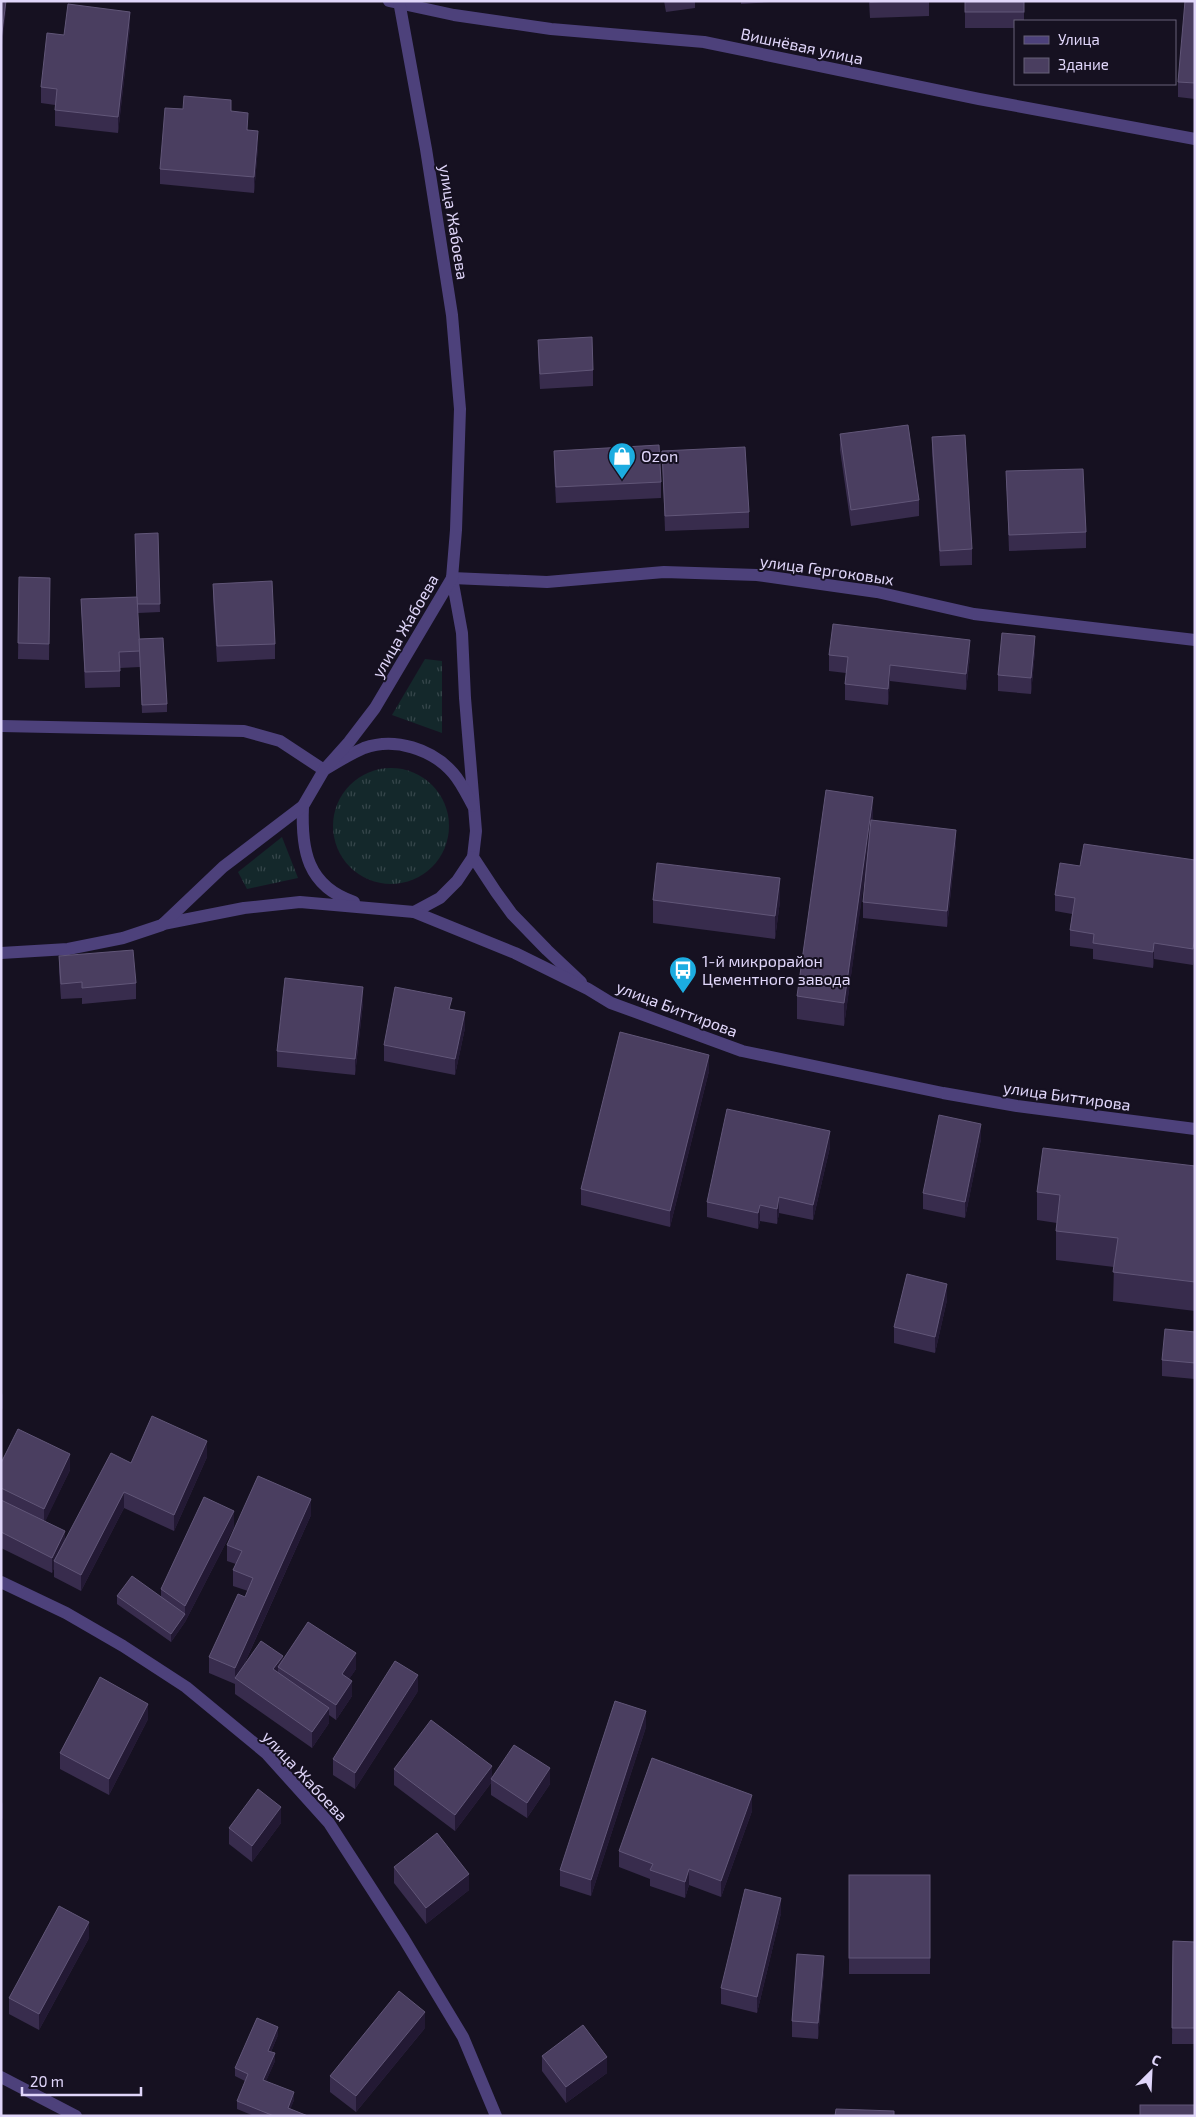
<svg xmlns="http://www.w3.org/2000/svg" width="1196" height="2117" font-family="'Exo 2',sans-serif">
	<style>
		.grass { fill: url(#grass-tufts) }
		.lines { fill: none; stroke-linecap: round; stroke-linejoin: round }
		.minor { stroke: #4d417b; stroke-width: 12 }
		.wall { fill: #382c4d }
		.shaded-wall { fill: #231934 }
		.building { fill: #4a3e60; stroke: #615678 }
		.labels { text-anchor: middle; stroke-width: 4; stroke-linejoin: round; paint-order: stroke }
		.street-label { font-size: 16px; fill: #e0d6fa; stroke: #161121 }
		.poi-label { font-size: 16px; fill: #e0d6fa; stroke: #161121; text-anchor: start }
	</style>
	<defs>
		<pattern id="grass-tufts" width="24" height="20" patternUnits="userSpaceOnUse" patternTransform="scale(1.25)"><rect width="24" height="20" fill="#14282b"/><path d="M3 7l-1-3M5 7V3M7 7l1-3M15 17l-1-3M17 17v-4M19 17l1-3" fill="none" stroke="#36464b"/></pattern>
	</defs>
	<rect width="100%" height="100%" fill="#161121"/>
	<g class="grass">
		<polygon points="425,659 442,661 442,733 392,715"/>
		<circle cx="391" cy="826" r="58"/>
		<polygon points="282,837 298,878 247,889 238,872"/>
	</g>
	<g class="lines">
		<g class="minor">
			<polyline points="389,1 454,15 551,29 704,42 979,99 1195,139"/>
			<polyline points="452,578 547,582 664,572 757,575 877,592 974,614 1195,640"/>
			<polyline points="452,578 462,633 465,698 476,831 473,857 496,892 512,914 547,950 581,982"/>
			<path d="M1,726L244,731L280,741L324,770C337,762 350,754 364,748C395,737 432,749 453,773C461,782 467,795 473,806"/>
			<path d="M303,806C301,850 307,886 354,902"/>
			<polyline points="414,912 440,898 457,881 473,857"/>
			<polyline points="163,924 244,908 300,902 414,912 515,953 588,989 611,1003 742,1051 943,1093 1017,1106 1195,1129"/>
			<polyline points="1,953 68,949 123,938 162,925 223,867 303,806 324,770 349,742 375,708 452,578 456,530 460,409 452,315 426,149 399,1"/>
			<polyline points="1,1582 66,1613 123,1646 186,1687 266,1753 329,1823 404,1939 463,2037 496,2116"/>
			<polyline points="1,2077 76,2116"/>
		</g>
	</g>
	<g class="wall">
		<polygon points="664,1 695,1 695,8 666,12"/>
		<polygon points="741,1 785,1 741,4"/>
		<polygon points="869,1 929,1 929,16 870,18"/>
		<polygon points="965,1 1024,1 1024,21 1015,21 1015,28 965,28"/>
		<polygon points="1195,1 1195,99 1178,97 1178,82"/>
		<polygon points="130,27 118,133 55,126 55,105 41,103 41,87 64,35"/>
		<polygon points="183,109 231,111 248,130 258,147 254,193 160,184 160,169"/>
		<polygon points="538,340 593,370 593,386 540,389 538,356"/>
		<polygon points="840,434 919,500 919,516 851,526 840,450"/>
		<polygon points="932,437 972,549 972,565 940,566 932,453"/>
		<polygon points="554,451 661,482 661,498 556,503 554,467"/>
		<polygon points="662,451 749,512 749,528 665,531"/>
		<polygon points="1006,471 1086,532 1086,548 1009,551"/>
		<polygon points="158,533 160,612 138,613 139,639 167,704 167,712 142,713 140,662 140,667 120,668 120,687 85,688 81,599 137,597"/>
		<polygon points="19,577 50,578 49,660 18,659"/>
		<polygon points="213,584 275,644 275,659 217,662 213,600"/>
		<polygon points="1035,651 1031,694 998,691 998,675"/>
		<polygon points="829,655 970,656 966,690 890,681 888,705 845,700 845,684 846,673 829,671"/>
		<polygon points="873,820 956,845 947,927 863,918 863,902 867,859 844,1026 797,1019 797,996"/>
		<polygon points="1195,860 1193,965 1154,959 1153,968 1093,959 1093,949 1070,946 1070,930 1072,914 1055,911 1055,895 1080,866"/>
		<polygon points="653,900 780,901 775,939 653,923"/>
		<polygon points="59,956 136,983 136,999 82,1004 82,998 61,999 59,972"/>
		<polygon points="363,1003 355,1075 277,1067 277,1051"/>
		<polygon points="452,1009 465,1028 455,1075 384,1061 384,1045"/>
		<polygon points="709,1071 670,1227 581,1205 581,1189"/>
		<polygon points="981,1139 965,1218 923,1209 923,1193"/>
		<polygon points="830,1147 813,1220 779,1213 777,1224 760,1221 758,1229 707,1217 707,1202"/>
		<polygon points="1195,1166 1195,1311 1113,1301 1114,1267 1056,1260 1056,1231 1057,1223 1037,1220 1037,1192"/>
		<polygon points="947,1300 935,1353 894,1343 894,1327"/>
		<polygon points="1195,1332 1195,1379 1162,1376 1162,1360"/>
		<polygon points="207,1457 174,1531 124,1508 81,1591 54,1577 54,1568 52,1573 1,1548 1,1463 70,1470 45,1521 65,1542 131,1463"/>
		<polygon points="311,1515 243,1667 283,1660 356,1669 349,1679 352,1696 336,1720 329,1715 329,1723 312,1748 235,1694 235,1684 209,1673 209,1657 245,1597 248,1591 233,1586 233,1570 236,1564 227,1561 227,1545"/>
		<polygon points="234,1527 185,1622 171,1642 117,1604 117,1596 161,1597 161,1589"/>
		<polygon points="418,1691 355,1789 333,1775 333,1759"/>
		<polygon points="148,1719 109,1795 60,1769 60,1753"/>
		<polygon points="646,1727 591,1896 560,1886 560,1870"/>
		<polygon points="394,1769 492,1778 550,1784 527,1818 491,1795 491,1783 455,1831 394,1785"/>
		<polygon points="752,1811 721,1897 689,1885 685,1898 650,1886 650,1879 619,1867 619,1851"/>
		<polygon points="281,1823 252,1862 229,1844 229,1828"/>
		<polygon points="394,1867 469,1890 426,1924 394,1883"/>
		<rect x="849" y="1875" width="81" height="99"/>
		<polygon points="781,1913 757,2013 721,2004 721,1988"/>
		<polygon points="89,1938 39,2030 9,2014 9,1998"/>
		<polygon points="1173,1941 1195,1942 1195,2044 1172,2044"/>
		<polygon points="824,1971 818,2039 792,2037 792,2021"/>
		<polygon points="425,2028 356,2112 330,2092 330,2076"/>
		<polygon points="278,2035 271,2052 275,2061 266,2081 294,2100 290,2109 308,2116 254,2116 237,2109 237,2101 245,2081 235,2076 235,2068"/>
		<polygon points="542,2056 607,2073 566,2103 542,2071"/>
	</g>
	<g class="shaded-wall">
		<polygon points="6,1 6,11 1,55 1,40"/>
		<polygon points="130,12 130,27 118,133 118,117"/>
		<polygon points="258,131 258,147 254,193 254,177"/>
		<polygon points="1035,636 1035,651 1031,694 1031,678"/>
		<polygon points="970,640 970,656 966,690 966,674"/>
		<polygon points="890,665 890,681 888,705 888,689"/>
		<polygon points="873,797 873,819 844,1026 844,1003"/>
		<polygon points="956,830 956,845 947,927 947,911"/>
		<polygon points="780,878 780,901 775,939 775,916"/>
		<polygon points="1195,936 1195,952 1193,965 1193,949"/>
		<polygon points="1154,943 1154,959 1153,968 1153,952"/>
		<polygon points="363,987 363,1003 355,1075 355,1059"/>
		<polygon points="465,1012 465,1028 455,1075 455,1059"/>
		<polygon points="709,1055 709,1071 670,1227 670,1211"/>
		<polygon points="981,1124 981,1139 965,1218 965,1202"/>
		<polygon points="830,1131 830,1147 813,1220 813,1205"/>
		<polygon points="779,1197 779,1213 777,1224 777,1209"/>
		<polygon points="760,1205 760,1221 758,1229 758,1213"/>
		<polygon points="947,1284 947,1300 935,1353 935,1337"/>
		<polygon points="3,1393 3,1408 1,1412 1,1397"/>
		<polygon points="207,1441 207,1457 174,1531 174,1515"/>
		<polygon points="70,1454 70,1470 44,1524 44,1509"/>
		<polygon points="124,1492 124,1508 81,1591 81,1575"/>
		<polygon points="311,1499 311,1515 237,1680 235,1678 235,1668"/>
		<polygon points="234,1511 234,1527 185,1622 171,1642 171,1634 185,1614 185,1606"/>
		<polygon points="65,1531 65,1547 54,1561 54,1568 52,1573 52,1558"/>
		<polygon points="356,1653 356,1669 342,1690 342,1674"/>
		<polygon points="283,1656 283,1670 278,1667 278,1678 273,1669"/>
		<polygon points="418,1675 418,1691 355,1789 355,1773"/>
		<polygon points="352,1681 352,1696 336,1720 336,1705"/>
		<polygon points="148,1704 148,1719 109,1795 109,1779"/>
		<polygon points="329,1708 329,1723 312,1748 312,1732"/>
		<polygon points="646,1711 646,1727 591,1896 591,1880"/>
		<polygon points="492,1766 492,1780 491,1779 491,1783 455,1831 455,1815"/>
		<polygon points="550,1768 550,1784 527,1818 527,1803"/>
		<polygon points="752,1795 752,1811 721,1897 721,1881"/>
		<polygon points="3,1802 3,1818 1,1822 1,1806"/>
		<polygon points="281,1807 281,1823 252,1862 252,1846"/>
		<polygon points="689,1869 689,1885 685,1898 685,1882"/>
		<polygon points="469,1874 469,1890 426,1924 426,1908"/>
		<polygon points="781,1898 781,1913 757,2013 757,1997"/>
		<polygon points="89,1922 89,1938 39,2030 39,2014"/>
		<polygon points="824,1956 824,1971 818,2039 818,2023"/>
		<polygon points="425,2012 425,2028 356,2112 356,2096"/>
		<polygon points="278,2027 278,2035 268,2059 268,2051"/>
		<polygon points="275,2053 275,2061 263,2088 263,2080"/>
		<polygon points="607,2057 607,2073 566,2103 566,2087"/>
		<polygon points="294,2092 294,2100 288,2116 288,2108"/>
	</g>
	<g class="building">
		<polygon points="1,1 6,1 1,40"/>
		<polygon points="870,1 897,1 870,2"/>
		<rect x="965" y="1" width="59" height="11"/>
		<polygon points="1185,1 1195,1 1195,83 1178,82"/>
		<polygon points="68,4 130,12 118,117 55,110 57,89 41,87 47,33 64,35"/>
		<polygon points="184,96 231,100 231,111 248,113 247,130 258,131 254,177 160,169 165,108 183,109"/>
		<polygon points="592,337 593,370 540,374 538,340"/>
		<polygon points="908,425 919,500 851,510 840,434"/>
		<polygon points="965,435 972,549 940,551 932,437"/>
		<polygon points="659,445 661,482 556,487 554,451"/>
		<polygon points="745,447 749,512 665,516 662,451"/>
		<polygon points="1083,469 1086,532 1009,535 1006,471"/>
		<polygon points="158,533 160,604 137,604 135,534"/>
		<polygon points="19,577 50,578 49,644 18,643"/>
		<polygon points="272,581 275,644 217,646 213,584"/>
		<polygon points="137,597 140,651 119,652 120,671 85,672 81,599"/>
		<polygon points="833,624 970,640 966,674 890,665 888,689 845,684 848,657 829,655"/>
		<polygon points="1002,633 1035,636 1031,678 998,675"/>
		<polygon points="163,638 167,704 142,705 139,639"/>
		<polygon points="826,790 873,797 844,1003 797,996"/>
		<polygon points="871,820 956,830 947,911 863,902"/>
		<polygon points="1084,844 1195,860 1195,936 1193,949 1154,943 1153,952 1093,943 1094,934 1070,930 1075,898 1055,895 1060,863 1080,866"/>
		<polygon points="657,863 780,878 775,916 653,900"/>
		<polygon points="133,950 136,983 82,988 82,982 61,984 59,956"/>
		<polygon points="285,978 363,987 355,1059 277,1051"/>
		<polygon points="395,987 452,998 449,1009 465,1012 455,1059 384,1045"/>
		<polygon points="620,1032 709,1055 670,1211 581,1189"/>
		<polygon points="727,1109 830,1131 813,1205 779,1197 777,1209 760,1205 758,1213 707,1202"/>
		<polygon points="939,1115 981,1124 965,1202 923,1193"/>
		<polygon points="1043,1148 1195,1166 1195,1282 1113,1272 1118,1238 1056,1231 1060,1195 1037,1192"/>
		<polygon points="907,1274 947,1284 935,1337 894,1327"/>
		<polygon points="1165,1329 1195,1332 1195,1363 1162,1360"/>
		<polygon points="152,1416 207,1441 174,1515 124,1492 81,1575 54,1561 111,1453 131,1463"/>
		<polygon points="18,1429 70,1454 44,1509 1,1488 1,1463"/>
		<polygon points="258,1476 311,1499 235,1668 209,1657 238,1594 245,1597 253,1578 233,1570 242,1551 227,1545"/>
		<polygon points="204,1497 234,1511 185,1606 161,1589"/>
		<polygon points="1,1500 65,1531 52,1558 1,1532"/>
		<polygon points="132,1576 185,1614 171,1634 117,1596"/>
		<polygon points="308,1622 356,1653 342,1674 352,1681 336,1705 278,1667"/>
		<polygon points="261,1641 283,1656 273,1669 329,1708 312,1732 235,1678"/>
		<polygon points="395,1661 418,1675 355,1773 333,1759"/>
		<polygon points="100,1677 148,1704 109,1779 60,1753"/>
		<polygon points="615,1701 646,1711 591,1880 560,1870"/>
		<polygon points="431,1720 492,1766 455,1815 394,1769"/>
		<polygon points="514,1745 550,1768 527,1803 491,1779"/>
		<polygon points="652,1758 752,1795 721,1881 689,1869 685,1882 650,1870 653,1864 619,1851"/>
		<polygon points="258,1789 281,1807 252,1846 229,1828"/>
		<polygon points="437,1833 469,1874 426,1908 394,1867"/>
		<rect x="849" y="1875" width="81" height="83"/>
		<polygon points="745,1889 781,1898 757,1997 721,1988"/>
		<polygon points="59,1906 89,1922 39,2014 9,1998"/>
		<polygon points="1173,1941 1195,1942 1195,2028 1172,2028"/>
		<polygon points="797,1954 824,1956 818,2023 792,2021"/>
		<polygon points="399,1991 425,2012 356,2096 330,2076"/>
		<polygon points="257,2018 278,2027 268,2051 275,2053 263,2080 294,2092 288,2108 308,2116 274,2116 237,2101 248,2074 235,2068"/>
		<polygon points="583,2025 607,2057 566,2087 542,2056"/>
		<rect x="1140" y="2105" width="55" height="11"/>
		<polygon points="836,2109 894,2111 894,2116 835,2116"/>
	</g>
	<defs>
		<g id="shop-pin" transform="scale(1.4375)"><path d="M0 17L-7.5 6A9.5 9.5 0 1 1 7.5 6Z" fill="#1cace0" stroke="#161121"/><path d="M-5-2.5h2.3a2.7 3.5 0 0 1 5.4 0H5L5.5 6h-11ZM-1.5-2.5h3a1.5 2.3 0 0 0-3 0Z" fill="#fff"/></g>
		<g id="bus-pin" transform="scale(1.4375)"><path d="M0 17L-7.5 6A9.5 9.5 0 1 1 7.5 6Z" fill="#1cace0" stroke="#161121"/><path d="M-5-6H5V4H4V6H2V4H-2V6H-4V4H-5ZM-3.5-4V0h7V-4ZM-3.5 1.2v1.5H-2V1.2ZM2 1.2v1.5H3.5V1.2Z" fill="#fff"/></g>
	</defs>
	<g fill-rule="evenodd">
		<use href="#shop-pin" x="622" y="456"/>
		<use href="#bus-pin" x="683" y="970"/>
	</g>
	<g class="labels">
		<g class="street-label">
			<text transform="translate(802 46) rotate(12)" y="6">Вишнёвая улица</text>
			<text transform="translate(454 222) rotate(81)" y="6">улица Жабоева</text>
			<text transform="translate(827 570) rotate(8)" y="6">улица Гергоковых</text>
			<text transform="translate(405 626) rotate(-60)" y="6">улица Жабоева</text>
			<text transform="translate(677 1009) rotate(21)" y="6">улица Биттирова</text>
			<text transform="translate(1067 1096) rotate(8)" y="6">улица Биттирова</text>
			<text transform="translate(305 1776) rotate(47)" y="6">улица Жабоева</text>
		</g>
		<g class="poi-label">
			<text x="641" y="462">Ozon</text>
			<text x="702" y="967">1-й микрорайон<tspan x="702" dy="18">Цементного завода</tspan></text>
		</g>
	</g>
	<rect width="1196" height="2117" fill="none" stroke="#e0d6fa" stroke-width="5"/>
	<rect x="1014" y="20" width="162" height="65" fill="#161121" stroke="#676078"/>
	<rect x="1024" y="36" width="25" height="8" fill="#4d417b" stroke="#676078"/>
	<text x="1058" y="45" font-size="15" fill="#e0d6fa">Улица</text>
	<rect x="1024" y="58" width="25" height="15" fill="#4a3e60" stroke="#676078"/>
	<text x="1058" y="70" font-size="15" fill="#e0d6fa">Здание</text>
	<g transform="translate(1151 2072) rotate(24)" stroke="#161121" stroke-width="4" paint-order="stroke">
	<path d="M0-4L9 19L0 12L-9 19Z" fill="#e0d6fa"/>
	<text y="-8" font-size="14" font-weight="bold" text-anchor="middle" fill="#e0d6fa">С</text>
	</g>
	<path d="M22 2087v8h119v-8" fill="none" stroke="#e0d6fa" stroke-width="2.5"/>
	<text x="30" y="2087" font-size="15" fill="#e0d6fa" stroke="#161121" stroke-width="4" paint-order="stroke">20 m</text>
</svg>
